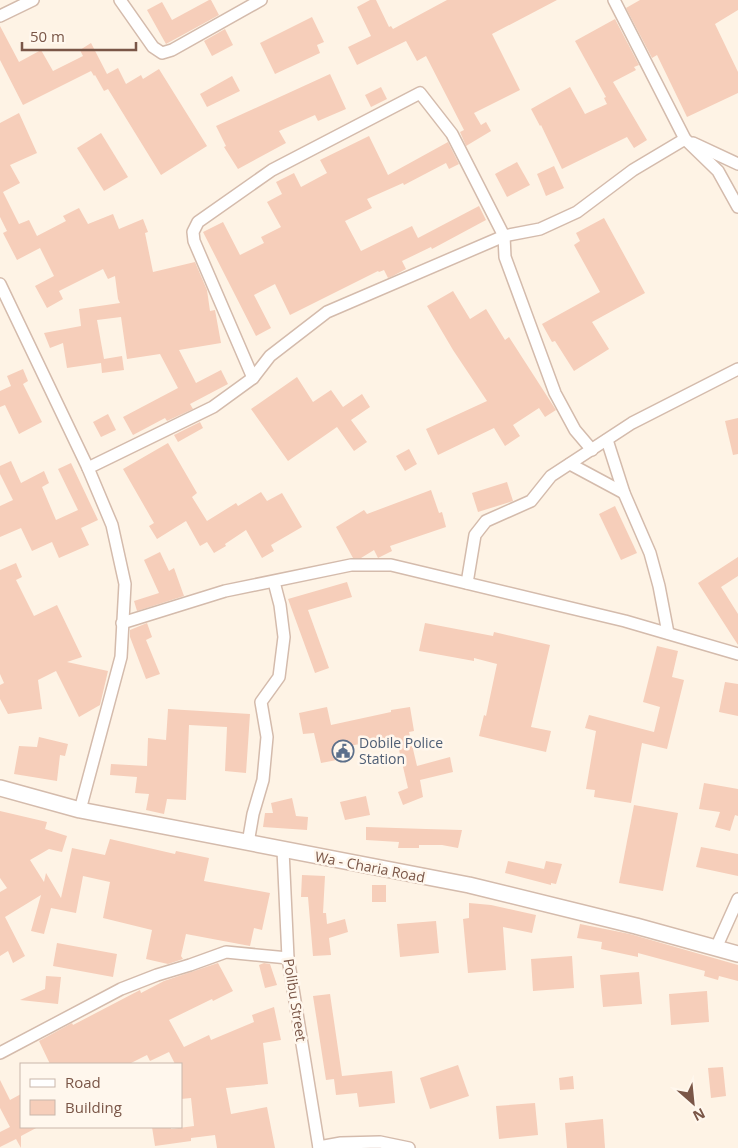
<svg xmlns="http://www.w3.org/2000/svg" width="738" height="1148" font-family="'Open Sans',sans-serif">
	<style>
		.building { fill: #f6ceba }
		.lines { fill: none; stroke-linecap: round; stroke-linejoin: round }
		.minor-casing { stroke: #d4bbac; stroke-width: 14 }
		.tertiary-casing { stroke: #d4bbac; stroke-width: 18 }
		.minor { stroke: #fff; stroke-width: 11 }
		.tertiary { stroke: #fff; stroke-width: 15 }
		.labels { text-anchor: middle; stroke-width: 5; stroke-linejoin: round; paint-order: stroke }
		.service-label { font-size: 14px; fill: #4e5e75; stroke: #fff7ed; text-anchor: start }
		.street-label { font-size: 14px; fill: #7a5647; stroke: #fff7ed }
	</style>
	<rect width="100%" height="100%" fill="#fef3e5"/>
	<g class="building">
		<polygon points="209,0 211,0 219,15 166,44 147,10 162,2 172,20"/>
		<polygon points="370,0 376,0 389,27 391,26 393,29 447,0 557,0 492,34 520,90 474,113 481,125 486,122 491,131 466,146 460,132 464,130 426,56 417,61 406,41 357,65 348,47 371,36 357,7"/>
		<polygon points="640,0 738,0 738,10 715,24 738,72 738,93 687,117 657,55 652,58 626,8"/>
		<polygon points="312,17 324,42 317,45 320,53 275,74 260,43"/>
		<polygon points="615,19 639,65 634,67 636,70 613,82 647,140 634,148 627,137 562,169 541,125 540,126 531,109 570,87 585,114 607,104 604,98 606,97 575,41"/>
		<polygon points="0,26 19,62 41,50 53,71 83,56 80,50 91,43 107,74 118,68 126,84 141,75 143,79 159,69 207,146 161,175 108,89 104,91 95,75 94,76 91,71 23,105 0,60"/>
		<polygon points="225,29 233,45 212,56 204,41"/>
		<polygon points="330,74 346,109 318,121 315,115 279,131 286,143 238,169 224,147 226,146 216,126"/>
		<polygon points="232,76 240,91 207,107 200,94"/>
		<polygon points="381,87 387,99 371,107 365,95"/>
		<polygon points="19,113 37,153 10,165 20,183 3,192 19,224 29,220 37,236 66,221 63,216 79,208 88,224 113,214 119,229 143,219 148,232 145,233 153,272 195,262 207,290 210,311 215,310 221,343 179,350 196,383 221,370 228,384 190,404 193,409 167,421 165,418 133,435 123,417 178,388 160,354 127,359 121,317 97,320 104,359 122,356 124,370 102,373 101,363 67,368 63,343 50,348 44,333 81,326 79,309 120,303 118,299 115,276 108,279 103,269 59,291 63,299 47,308 35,286 54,276 40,248 17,260 3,233 7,231 0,217 0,123"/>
		<polygon points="101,133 128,177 104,191 77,148"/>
		<polygon points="369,136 388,175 448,142 459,164 449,169 446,163 404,185 403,183 367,199 372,208 345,221 361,251 412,226 418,238 479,206 486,220 432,249 431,247 402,261 406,269 393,276 388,278 384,270 379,272 378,271 290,315 275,284 254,295 271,328 256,336 203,232 223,222 240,255 264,243 261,237 281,227 267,202 282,194 276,182 294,173 301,187 327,173 320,160"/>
		<polygon points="517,162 530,185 507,197 495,174"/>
		<polygon points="554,166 564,188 546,196 537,174"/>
		<polygon points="604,218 645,293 592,322 609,349 574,371 555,341 552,342 542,324 600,292 574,245 580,241 576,233"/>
		<polygon points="453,291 470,319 486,309 505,340 509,337 556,410 545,417 539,408 513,425 520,436 505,446 494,428 438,455 426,429 487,401 453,350 427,306"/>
		<polygon points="23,369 28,381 23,384 42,422 19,434 5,405 0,407 0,391 11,386 7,376"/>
		<polygon points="297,377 313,402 331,390 343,407 362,394 370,407 351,420 367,442 354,451 337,427 288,461 251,409"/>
		<polygon points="108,414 116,430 101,437 93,422"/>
		<polygon points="738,418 738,454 733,455 725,421"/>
		<polygon points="200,422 203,428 178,442 174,435"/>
		<polygon points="168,443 197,493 192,497 207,521 236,503 238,506 261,492 267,501 282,493 302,527 271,545 274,551 262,558 246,530 225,544 226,546 214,553 207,542 200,546 186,521 157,539 149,526 154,523 123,469"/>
		<polygon points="409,449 417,464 405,471 396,456"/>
		<polygon points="11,461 21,483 44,471 49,483 42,487 56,520 78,510 58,469 71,463 98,520 81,528 89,545 59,558 52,542 32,551 21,528 0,537 0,506 13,500 0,474 0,466"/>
		<polygon points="507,482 513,501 478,512 472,493"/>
		<polygon points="431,490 439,513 442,512 446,527 390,546 392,551 378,558 374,550 361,558 353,558 336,527 364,510 367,514"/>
		<polygon points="615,506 637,553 621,560 599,514"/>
		<polygon points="160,552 169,571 174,568 184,596 137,611 134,601 159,593 144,560"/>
		<polygon points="738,557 738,576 721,587 738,614 738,645 698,583"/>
		<polygon points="16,563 22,577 16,580 34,616 57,605 82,657 67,662 108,671 100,705 79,717 56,671 38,680 42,709 8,714 0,699 0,685 4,683 0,674 0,570"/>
		<polygon points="347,582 352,597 308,610 329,668 315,673 288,599"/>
		<polygon points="147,623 152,637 146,640 160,674 146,679 130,637 130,630"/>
		<polygon points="425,623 493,636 494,632 550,645 531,727 551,731 546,752 479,736 484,715 486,716 497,664 474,658 474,661 419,651"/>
		<polygon points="657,646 678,651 672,677 684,680 667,749 642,743 631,803 594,797 595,790 586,789 596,731 585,728 589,715 654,732 660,707 643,702"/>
		<polygon points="725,682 738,684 738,716 719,712"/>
		<polygon points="327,707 331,725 391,712 391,710 410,707 414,731 409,732 417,766 450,757 453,772 420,780 423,797 403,805 398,792 408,788 396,737 339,748 342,759 321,763 314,733 303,734 299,713"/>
		<polygon points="168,709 250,714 246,773 225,771 227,727 189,725 186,800 167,799 164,814 146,810 149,794 135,793 137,777 110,775 111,764 147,766 148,738 166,740"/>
		<polygon points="39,737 68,744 65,756 60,755 57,781 14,774 19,746 37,747"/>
		<polygon points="704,783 738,789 738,816 735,815 730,831 715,827 720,812 699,809"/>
		<polygon points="366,796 370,815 345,820 340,802"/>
		<polygon points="292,798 296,816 308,817 307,830 263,827 265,813 273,813 271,803"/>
		<polygon points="634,805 678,813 663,891 619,883"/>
		<polygon points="0,811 47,822 45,829 67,836 62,852 49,849 30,860 44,882 46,873 61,898 72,848 105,855 110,839 175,854 176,851 209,858 204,881 270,893 262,930 254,928 250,946 186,934 181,956 183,959 168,964 146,959 152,930 103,918 110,882 83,876 76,913 51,908 44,934 31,931 41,895 5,917 25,956 13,963 8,951 0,956 0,892 7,888 0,878"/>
		<polygon points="366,827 426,829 462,830 458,848 442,845 419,845 419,848 398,848 399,842 366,840"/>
		<polygon points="701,847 738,854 738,876 696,867"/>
		<polygon points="508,861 544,869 546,861 562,864 556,884 551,883 551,885 505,873"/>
		<polygon points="302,875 325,876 323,913 326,913 327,924 345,919 348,932 329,938 331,955 313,956 308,897 301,897"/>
		<rect x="372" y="885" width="14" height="17"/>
		<polygon points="469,903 491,905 536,915 532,933 503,927 506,970 468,973 463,919 469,918"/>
		<polygon points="436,921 439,953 400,957 397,924"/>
		<polygon points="580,924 630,934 738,965 738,981 719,976 718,980 704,976 705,971 638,953 638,957 601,949 602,942 577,938"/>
		<polygon points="57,943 117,954 113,977 53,966"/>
		<polygon points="572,956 574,988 533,991 531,959"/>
		<polygon points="218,963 233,991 213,1001 212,999 169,1020 184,1047 209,1035 211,1040 254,1022 252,1015 274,1007 281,1040 263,1043 268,1084 226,1088 231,1114 267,1107 275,1148 217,1148 215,1135 191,1138 191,1141 155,1146 152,1127 171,1127 171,1129 194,1126 191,1098 181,1099 181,1064 175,1064 169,1052 150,1061 147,1055 129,1064 50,1064 39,1041 72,1023 73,1025 140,990 141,993 164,981"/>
		<polygon points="264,963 270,964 277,985 265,988 259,965"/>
		<polygon points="639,972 642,1004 603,1007 600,975"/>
		<polygon points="46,976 61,977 58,1004 20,1000 45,989"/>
		<polygon points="707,991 709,1022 671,1025 669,994"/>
		<polygon points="330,994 342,1076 392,1071 395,1103 359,1107 357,1093 336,1095 334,1079 326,1080 313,996"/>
		<polygon points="458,1065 469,1096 430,1109 420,1078"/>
		<polygon points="723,1067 726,1096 711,1098 708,1068"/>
		<polygon points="573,1076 574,1089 560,1090 559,1078"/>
		<polygon points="0,1080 10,1100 21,1094 21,1127 38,1127 21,1136 21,1148 16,1139 0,1147 0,1132 10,1127 0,1108"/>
		<polygon points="535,1103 538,1135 499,1139 496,1106"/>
		<polygon points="603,1119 605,1148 567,1148 565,1123"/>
	</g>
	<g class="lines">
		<g class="minor-casing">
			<g id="minor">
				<polyline points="120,0 153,47 162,53 172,50 261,0"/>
				<polyline points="614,0 685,139 718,171 738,207"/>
				<polyline points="0,16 33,0"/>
				<polyline points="693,143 738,164"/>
				<polyline points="0,284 88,468 112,525 125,584 121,657 80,810"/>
				<polyline points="253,378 194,241 193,232 198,222 272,170 420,93 452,134 504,236 505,257 555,393 575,430 592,450"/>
				<polyline points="607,440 624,493 650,553 659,586 668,633"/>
				<polyline points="570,464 624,493"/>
				<polyline points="88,468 213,407 253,378 270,356 327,312 504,236 540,229 577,212 633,170 685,139"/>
				<polyline points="467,583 475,535 486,521 531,501 551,476 632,423 738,369"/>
				<polyline points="122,623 225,591 351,565 391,565 625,621 738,654"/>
				<polyline points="248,843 253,814 263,780 267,737 261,702 279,677 284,637 280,605 274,582"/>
				<polyline points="283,850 288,958 319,1148"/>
				<polyline points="716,948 738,899"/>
				<polyline points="0,1053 121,989 157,975 190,965 226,952 288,958"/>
				<polyline points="319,1147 341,1143 380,1142 409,1148"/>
			</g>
		</g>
		<g class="tertiary-casing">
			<polyline id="tertiary" points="0,788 80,810 469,885 636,926 738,954"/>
		</g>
		<use href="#minor" class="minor"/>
		<use href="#tertiary" class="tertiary"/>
	</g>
	<defs>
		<g id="civic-ring" transform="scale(1.125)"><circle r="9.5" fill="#fff7ed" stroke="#5c6f8a" stroke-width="1.5"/><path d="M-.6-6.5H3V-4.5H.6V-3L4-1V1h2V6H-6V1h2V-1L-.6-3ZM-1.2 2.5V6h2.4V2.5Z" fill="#5c6f8a"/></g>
	</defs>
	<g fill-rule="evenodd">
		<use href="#civic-ring" x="343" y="751"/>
	</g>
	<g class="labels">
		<g class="service-label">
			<text x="359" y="748">Dobile Police<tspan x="359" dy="16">Station</tspan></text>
		</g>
		<g class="street-label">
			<text transform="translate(370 867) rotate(11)" y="5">Wa - Charia Road</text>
			<text transform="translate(295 1000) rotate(81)" y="5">Polibu Street</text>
		</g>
	</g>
	<rect x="20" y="1063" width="162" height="65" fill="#fff7ed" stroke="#cab7ab"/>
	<rect x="30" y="1079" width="25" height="8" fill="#ffffff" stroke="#cab7ab"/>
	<text x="65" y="1088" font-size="15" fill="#7a5647">Road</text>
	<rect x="30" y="1100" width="25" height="15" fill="#f6ceba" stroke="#cab7ab"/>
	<text x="65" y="1113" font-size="15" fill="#7a5647">Building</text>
	<g transform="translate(693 1103) rotate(153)" stroke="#fff7ed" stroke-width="4" paint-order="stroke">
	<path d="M0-4L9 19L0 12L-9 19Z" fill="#7a5647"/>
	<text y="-8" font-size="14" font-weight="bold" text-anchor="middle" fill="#7a5647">N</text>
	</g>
	<path d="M22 42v8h114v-8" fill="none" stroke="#7a5647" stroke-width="2.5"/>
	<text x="30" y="42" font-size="15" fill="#7a5647" stroke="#fff7ed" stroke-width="4" paint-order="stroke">50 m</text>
</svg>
